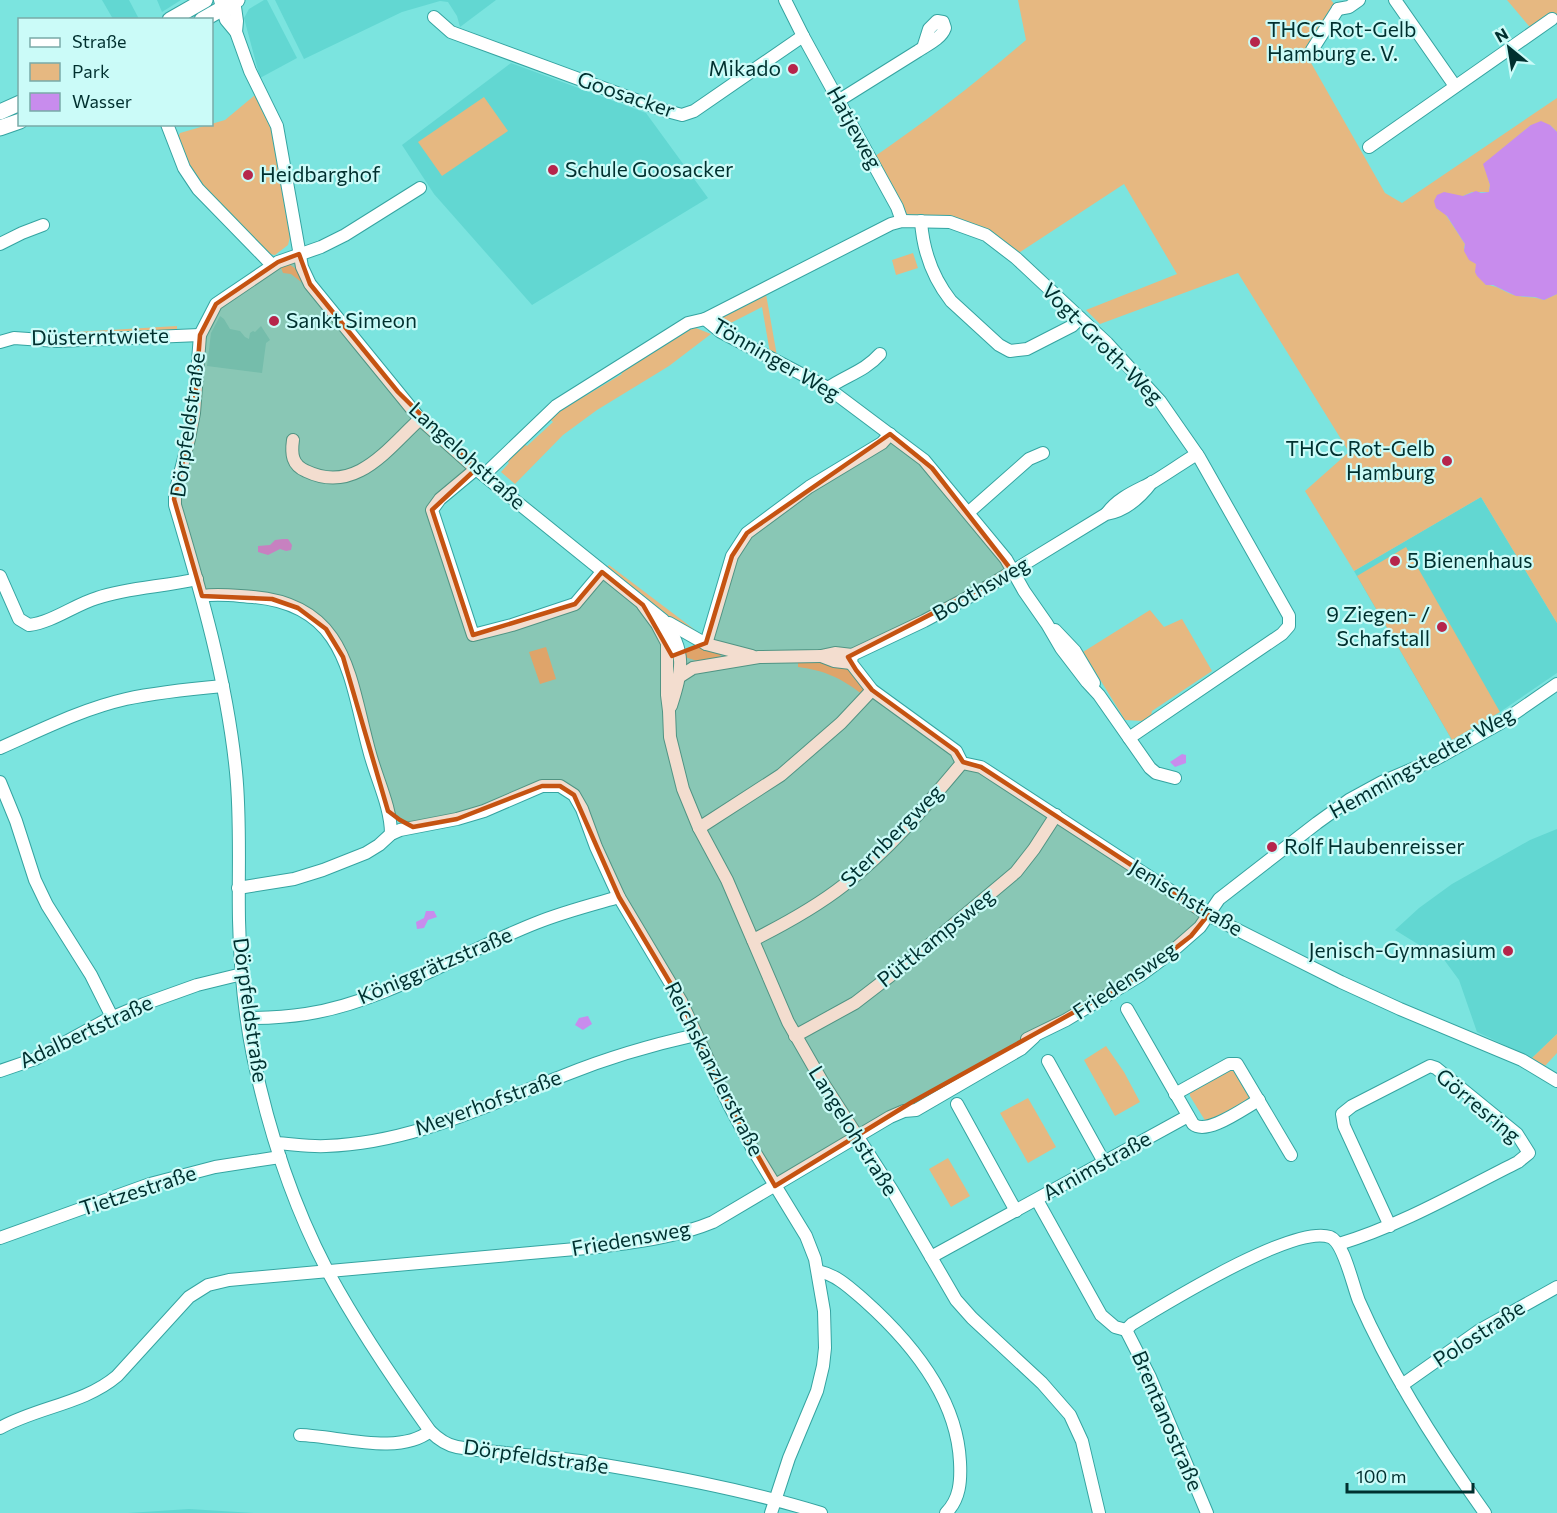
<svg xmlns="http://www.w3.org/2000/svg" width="1557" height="1513" font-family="Commissioner,sans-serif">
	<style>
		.built { fill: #62d7d2 }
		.green { fill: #e6b881 }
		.water { fill: #c88ced }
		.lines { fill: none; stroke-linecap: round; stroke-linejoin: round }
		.minor-casing { stroke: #35a4a1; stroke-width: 14 }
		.major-casing { stroke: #35a4a1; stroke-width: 17 }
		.minor { stroke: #fff; stroke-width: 12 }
		.major { stroke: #fff; stroke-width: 15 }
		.marked { fill: #c55311; fill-opacity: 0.2; stroke: #c55311; stroke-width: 4.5; stroke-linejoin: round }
		.poi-dot { fill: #b6254b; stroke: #cbfbf8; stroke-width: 2 }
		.labels { text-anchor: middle; stroke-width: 4.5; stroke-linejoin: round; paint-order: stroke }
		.poi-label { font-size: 21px; fill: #00302f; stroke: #cbfbf8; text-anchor: start }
		.street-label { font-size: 21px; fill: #00302f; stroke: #cbfbf8 }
	</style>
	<rect width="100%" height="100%" fill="#7be4df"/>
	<g class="built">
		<polygon points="102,0 129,0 139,19 113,19"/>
		<polygon points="157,0 181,0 162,12"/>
		<polygon points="264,0 267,0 297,58 260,78 244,18 249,9"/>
		<polygon points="275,0 496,0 460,27 457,16 448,2 440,1 402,12 304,59"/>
		<polygon points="511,63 646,113 708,198 532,305 434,194 402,145"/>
		<polygon points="220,316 224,319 230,329 240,331 245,337 249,339 250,333 253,331 255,332 261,326 270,340 266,343 262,373 207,366 211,333"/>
		<polygon points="1481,497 1557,623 1557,673 1500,712 1452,740 1354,571"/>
		<polygon points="1557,829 1557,1034 1532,1058 1477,1032 1459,980 1445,961 1395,930 1419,908 1452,884 1530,840"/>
		<polygon points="189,1509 254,1513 128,1513"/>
	</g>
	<g class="green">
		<path d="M1018,0H1331L1338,9L1312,50L1306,54L1385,193L1402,203L1557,98V132L1550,125H1531L1484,164L1490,185L1489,192H1472L1436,208L1444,212L1465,244L1464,248L1476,264V272L1486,285C1497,285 1504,292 1514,295C1524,298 1534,296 1544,300L1557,294V623L1481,497L1354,571L1305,491L1349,452L1238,273L1100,324L1086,310L1177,274L1124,184L1014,256L959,225L902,221L871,159C925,122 976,83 1026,40Z"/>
		<polygon points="1507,0 1557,0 1557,24 1551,19 1534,32"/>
		<polygon points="255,95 272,131 290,237 288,245 275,255 269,254 262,248 193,175 177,139 180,133 225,120"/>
		<polygon points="484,97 508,131 442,176 418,142"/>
		<polygon points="913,253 918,268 896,275 892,260"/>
		<polygon points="289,264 296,269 305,285 291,274 283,273 280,265"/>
		<path d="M766,294L777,356L770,353L762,307L723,327C720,323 722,318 725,314Z"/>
		<polygon points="177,326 177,331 76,336 76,332"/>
		<polygon points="688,328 696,328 711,334 669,366 597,410 563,435 515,484 501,472 509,463 505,459 521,442 527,446 553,422 548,417 580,393 585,396 622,374 617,369"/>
		<polygon points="1406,547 1500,712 1452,740 1357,576"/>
		<polygon points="609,565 699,633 683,628 605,569"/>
		<polygon points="1150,610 1164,627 1182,619 1212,671 1152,711 1151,716 1142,721 1125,720 1083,652"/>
		<polygon points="546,647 556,679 540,684 529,652"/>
		<polygon points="700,647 721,653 720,660 700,662 685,657 685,652"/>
		<path d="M798,660C818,660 861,665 864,690L862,694C839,677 826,671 798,667Z"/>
		<polygon points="1557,1034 1557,1053 1545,1066 1532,1058"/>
		<polygon points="1106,1046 1124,1072 1140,1102 1115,1116 1084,1060"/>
		<polygon points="1233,1067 1252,1097 1246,1104 1206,1122 1190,1096 1190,1091"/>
		<polygon points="1028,1098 1056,1147 1028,1163 1000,1113"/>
		<polygon points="948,1158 970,1196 951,1207 929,1169"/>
	</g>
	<g class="water">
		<polygon points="1541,121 1550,125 1557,132 1557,294 1544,300 1535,297 1516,296 1493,285 1486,285 1477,276 1475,272 1476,264 1469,260 1464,251 1465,244 1447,216 1436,208 1434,201 1437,195 1444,192 1463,196 1476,191 1481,193 1489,192 1490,185 1483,164 1531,125"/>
		<polygon points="283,539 288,539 292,545 291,550 286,551 280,549 268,555 258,552 258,546 270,545 275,540"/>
		<polygon points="1182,754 1186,755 1186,763 1175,767 1170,762"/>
		<polygon points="426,911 434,911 437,917 428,920 424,928 417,929 416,922 424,918"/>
		<polygon points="588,1016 592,1024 583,1030 575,1025 579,1018"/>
	</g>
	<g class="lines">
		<g class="minor-casing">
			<g id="minor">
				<path d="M220,0L226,20L236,32L250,71L277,126L302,267L310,284L420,419L476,469L663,620C687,651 682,671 671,706"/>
				<polyline points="234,0 237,21 236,32"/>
				<polyline points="785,0 803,36 897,207 902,221"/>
				<polyline points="1395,0 1455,86"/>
				<polyline points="1338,9 1349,7 1359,0"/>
				<polyline points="434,17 451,32 663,110 682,115 694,111 803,36"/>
				<polyline points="1312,50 1338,9"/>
				<path d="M838,101L918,51C927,45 941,39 945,28L943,22L937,21L929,29L923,48"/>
				<polyline points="167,124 184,168 198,189 272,265"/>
				<polyline points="1369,147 1552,19"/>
				<path d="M420,188L345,235L321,247L278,262L216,304L200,335L194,413L189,439L175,493V505C201,592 227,681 236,772C241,821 238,871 239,920C240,966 244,1012 253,1056C268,1128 293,1205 327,1270C357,1326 393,1379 430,1431C438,1439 446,1445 457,1447C497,1454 539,1455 580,1461C660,1474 743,1489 821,1513"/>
				<path d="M921,221C923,251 933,278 951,301L999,345L1010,351L1027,349L1072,326L1080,318"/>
				<polyline points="0,244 22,233 43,225"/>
				<polyline points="705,319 721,332 828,388 924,460 1006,559 1024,591 1047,624 1061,648 1087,682 1099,695 1150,768 1156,773 1175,778"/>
				<polyline points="0,342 14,338 57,341 200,335"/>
				<path d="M828,388C847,375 865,371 880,354"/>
				<path d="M293,440C291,454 292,465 306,471C356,495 388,448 420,419"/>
				<polyline points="476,469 440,499 432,510 473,635 512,625 575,604 602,572"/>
				<polyline points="484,475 556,406 688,323 705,319 891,224 902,221 950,222 986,235 1016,258 1107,343 1160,401 1199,457 1289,616 1289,626 1282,634 1129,738"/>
				<polyline points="969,512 1029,459 1043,453"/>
				<path d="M1107,513C1119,497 1136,491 1153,482C1168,473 1182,463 1197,454"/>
				<path d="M0,576L19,619L29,625C53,622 74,605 97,598C130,587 164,587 197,579"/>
				<path d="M202,596C219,593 236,596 253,597C347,605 349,677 369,750C376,778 391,806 391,834"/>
				<polyline points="643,605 657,624 667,643 667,695 669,711 670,737 683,789 699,828 727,880 788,1022 823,1083 892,1190 956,1300 972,1318 1042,1383 1070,1415 1082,1441 1099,1513"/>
				<polyline points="669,623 706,644 752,656"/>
				<polyline points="1055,630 1075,651 1094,683"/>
				<polyline points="706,644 732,556 747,533 809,487 882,443 890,434"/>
				<polyline points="852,655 851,663 872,690 956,751 962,763 981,767 1208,915 1341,982 1400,1009 1522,1060 1557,1081"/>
				<path d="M852,655L924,621L982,590L1106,514C1126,511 1140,498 1152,482"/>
				<polyline points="821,656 834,661 851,663"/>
				<polyline points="679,677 693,668 759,657 821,656 835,653 852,655"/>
				<path d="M0,748C41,730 82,709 126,699C158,692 190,689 223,686"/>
				<polyline points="0,782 16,821 35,880 47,905 91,975 112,1017"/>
				<polyline points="699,828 781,775 841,723 872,690"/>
				<polyline points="238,888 294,879 323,870 366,853 379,845 391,834 400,830 457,819 484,811 542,786 560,786 574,795 582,809 596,847 619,897 681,1001 729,1105 751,1146 806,1236 815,1259 824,1311 825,1348 823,1366 817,1391 789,1458 771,1513"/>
				<path d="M753,940C785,924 816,907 844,885C889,850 926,806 962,763"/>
				<path d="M1127,1009L1193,1124C1207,1136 1244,1108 1259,1100"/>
				<path d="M247,1018C267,1018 287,1017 306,1014C385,1002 462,952 536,923C563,912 591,905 619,897"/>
				<polyline points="795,1036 855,1003 916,956 1016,872 1034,849 1056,815"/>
				<polyline points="1027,1039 1066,1020 1141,975 1168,955 1200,927 1219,899 1317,823 1349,800 1382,782 1436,759 1499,724 1557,684"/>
				<polyline points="1048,1061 1104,1162"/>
				<polyline points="0,1071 35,1059 106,1020 144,1004 197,985 242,974"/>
				<polyline points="1175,1094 1229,1064 1237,1064 1291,1155"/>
				<polyline points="957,1104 1016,1211"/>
				<path d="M276,1143C293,1144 310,1147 326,1146C413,1143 486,1105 565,1075C607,1058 651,1045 696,1035"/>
				<polyline points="1037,1200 1101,1315 1115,1327 1126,1330"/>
				<polyline points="0,1238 150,1184 215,1167 280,1157"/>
				<path d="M1339,1244C1402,1225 1460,1191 1518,1162L1529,1153L1517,1134L1436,1068L1430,1066L1352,1106L1342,1114L1344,1126L1390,1226"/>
				<polyline points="931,1257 1188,1116"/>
				<path d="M818,1271C837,1275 850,1288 864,1300C910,1341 957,1398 960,1462C961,1481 960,1499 946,1513"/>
				<path d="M1126,1330L1132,1324C1167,1303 1294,1224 1330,1237C1344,1242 1353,1287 1359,1301C1392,1376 1437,1446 1485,1513"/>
				<polyline points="1126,1330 1150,1377 1207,1513"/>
				<polyline points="1402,1385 1480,1330 1557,1287"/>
				<path d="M0,1428C37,1407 84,1404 117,1376L189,1297L208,1285L229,1280L598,1247C637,1242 677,1237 713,1222L890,1117L904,1111L916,1110L1021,1049L1034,1037"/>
				<path d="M300,1435C338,1436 399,1456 430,1431"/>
			</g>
		</g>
		<g class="major-casing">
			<g id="major">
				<polyline points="170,20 205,0"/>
				<polyline points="202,20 237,0"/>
				<polyline points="0,112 20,103"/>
				<polyline points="0,128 20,121"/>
			</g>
		</g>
		<use href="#minor" class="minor"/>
		<use href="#major" class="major"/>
	</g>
	<path class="marked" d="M299,254L310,284L398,392L476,469L432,510L473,635L575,604L602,572L643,605L672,656L706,643L732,556L747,533L890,434L932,468L1013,572L848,657L856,670L872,690L956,751L963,762L981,767L1208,915L1191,936L1141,975L912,1102L775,1186L729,1105L681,1001L619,897L574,795L560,786H542L457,819L413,827L400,820L388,811L343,657L326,629L298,608L272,599L202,596L174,499L194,413L200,335L216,304L278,262Z"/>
	<g class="poi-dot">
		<circle cx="1255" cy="42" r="6"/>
		<circle cx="793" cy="69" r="6"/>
		<circle cx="553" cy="170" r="6"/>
		<circle cx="248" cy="175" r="6"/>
		<circle cx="274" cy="321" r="6"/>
		<circle cx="1447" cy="461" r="6"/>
		<circle cx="1395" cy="561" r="6"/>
		<circle cx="1442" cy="627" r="6"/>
		<circle cx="1272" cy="847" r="6"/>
		<circle cx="1508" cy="951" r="6"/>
	</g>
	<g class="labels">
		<g class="poi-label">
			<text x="1267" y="37">THCC Rot-Gelb<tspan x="1267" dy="24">Hamburg e. V.</tspan></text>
			<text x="781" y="76" text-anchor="end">Mikado</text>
			<text x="565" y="177">Schule Goosacker</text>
			<text x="260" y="182">Heidbarghof</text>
			<text x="286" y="328">Sankt Simeon</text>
			<text x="1435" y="456" text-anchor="end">THCC Rot-Gelb<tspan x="1435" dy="24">Hamburg</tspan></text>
			<text x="1407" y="568">5 Bienenhaus</text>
			<text x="1430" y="622" text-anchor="end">9 Ziegen- /<tspan x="1430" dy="24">Schafstall</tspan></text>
			<text x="1284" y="854">Rolf Haubenreisser</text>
			<text x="1496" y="958" text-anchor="end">Jenisch-Gymnasium</text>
		</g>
		<g class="street-label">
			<text transform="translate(626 95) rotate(19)" y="7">Goosacker</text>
			<text transform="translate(854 128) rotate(61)" y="7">Hatjeweg</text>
			<text transform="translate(100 337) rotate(-1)" y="7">Düsterntwiete</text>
			<text transform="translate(1102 344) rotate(45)" y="7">Vogt-Groth-Weg</text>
			<text transform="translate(776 360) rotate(30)" y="7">Tönninger Weg</text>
			<text transform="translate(188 425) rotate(-82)" y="7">Dörpfeldstraße</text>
			<text transform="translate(467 456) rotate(42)" y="7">Langelohstraße</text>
			<text transform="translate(981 589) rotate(-30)" y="7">Boothsweg</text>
			<text transform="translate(1422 763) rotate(-29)" y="7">Hemmingstedter Weg</text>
			<text transform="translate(892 836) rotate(-45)" y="7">Sternbergweg</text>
			<text transform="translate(1186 898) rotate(31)" y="7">Jenischstraße</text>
			<text transform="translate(936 938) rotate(-39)" y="7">Püttkampsweg</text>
			<text transform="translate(435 966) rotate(-23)" y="7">Königgrätzstraße</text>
			<text transform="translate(1125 981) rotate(-34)" y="7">Friedensweg</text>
			<text transform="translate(250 1010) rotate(82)" y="7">Dörpfeldstraße</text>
			<text transform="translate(86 1032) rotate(-25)" y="7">Adalbertstraße</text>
			<text transform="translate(714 1069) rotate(63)" y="7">Reichskanzlerstraße</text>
			<text transform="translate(488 1103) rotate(-20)" y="7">Meyerhofstraße</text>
			<text transform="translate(1478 1106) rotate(40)" y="7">Görresring</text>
			<text transform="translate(853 1131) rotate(58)" y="7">Langelohstraße</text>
			<text transform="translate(1097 1166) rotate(-29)" y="7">Arnimstraße</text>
			<text transform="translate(138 1191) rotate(-18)" y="7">Tietzestraße</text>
			<text transform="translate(631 1239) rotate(-10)" y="7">Friedensweg</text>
			<text transform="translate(1479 1334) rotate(-33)" y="7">Polostraße</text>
			<text transform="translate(1167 1421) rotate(67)" y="7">Brentanostraße</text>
			<text transform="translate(536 1457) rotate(8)" y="7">Dörpfeldstraße</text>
		</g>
	</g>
	<rect x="18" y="18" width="195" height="108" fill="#cbfbf8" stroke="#7aaaa8" stroke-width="1.5"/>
	<rect x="30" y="38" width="30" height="9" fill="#ffffff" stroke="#7aaaa8" stroke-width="1.5"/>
	<text x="72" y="48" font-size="18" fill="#00302f">Straße</text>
	<rect x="30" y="63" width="30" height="18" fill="#e6b881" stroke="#7aaaa8" stroke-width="1.5"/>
	<text x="72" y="78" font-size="18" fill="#00302f">Park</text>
	<rect x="30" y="93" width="30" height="18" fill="#c88ced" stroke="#7aaaa8" stroke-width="1.5"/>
	<text x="72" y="108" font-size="18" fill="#00302f">Wasser</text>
	<g transform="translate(1509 48) rotate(330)" stroke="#cbfbf8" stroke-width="4.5" paint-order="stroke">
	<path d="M0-4.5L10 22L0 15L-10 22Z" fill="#00302f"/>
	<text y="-9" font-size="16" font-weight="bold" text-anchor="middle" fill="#00302f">N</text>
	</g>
	<path d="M1347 1483v9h126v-9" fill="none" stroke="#00302f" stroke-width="3"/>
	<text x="1356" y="1483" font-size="18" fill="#00302f" stroke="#cbfbf8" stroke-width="4.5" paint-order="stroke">100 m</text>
</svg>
